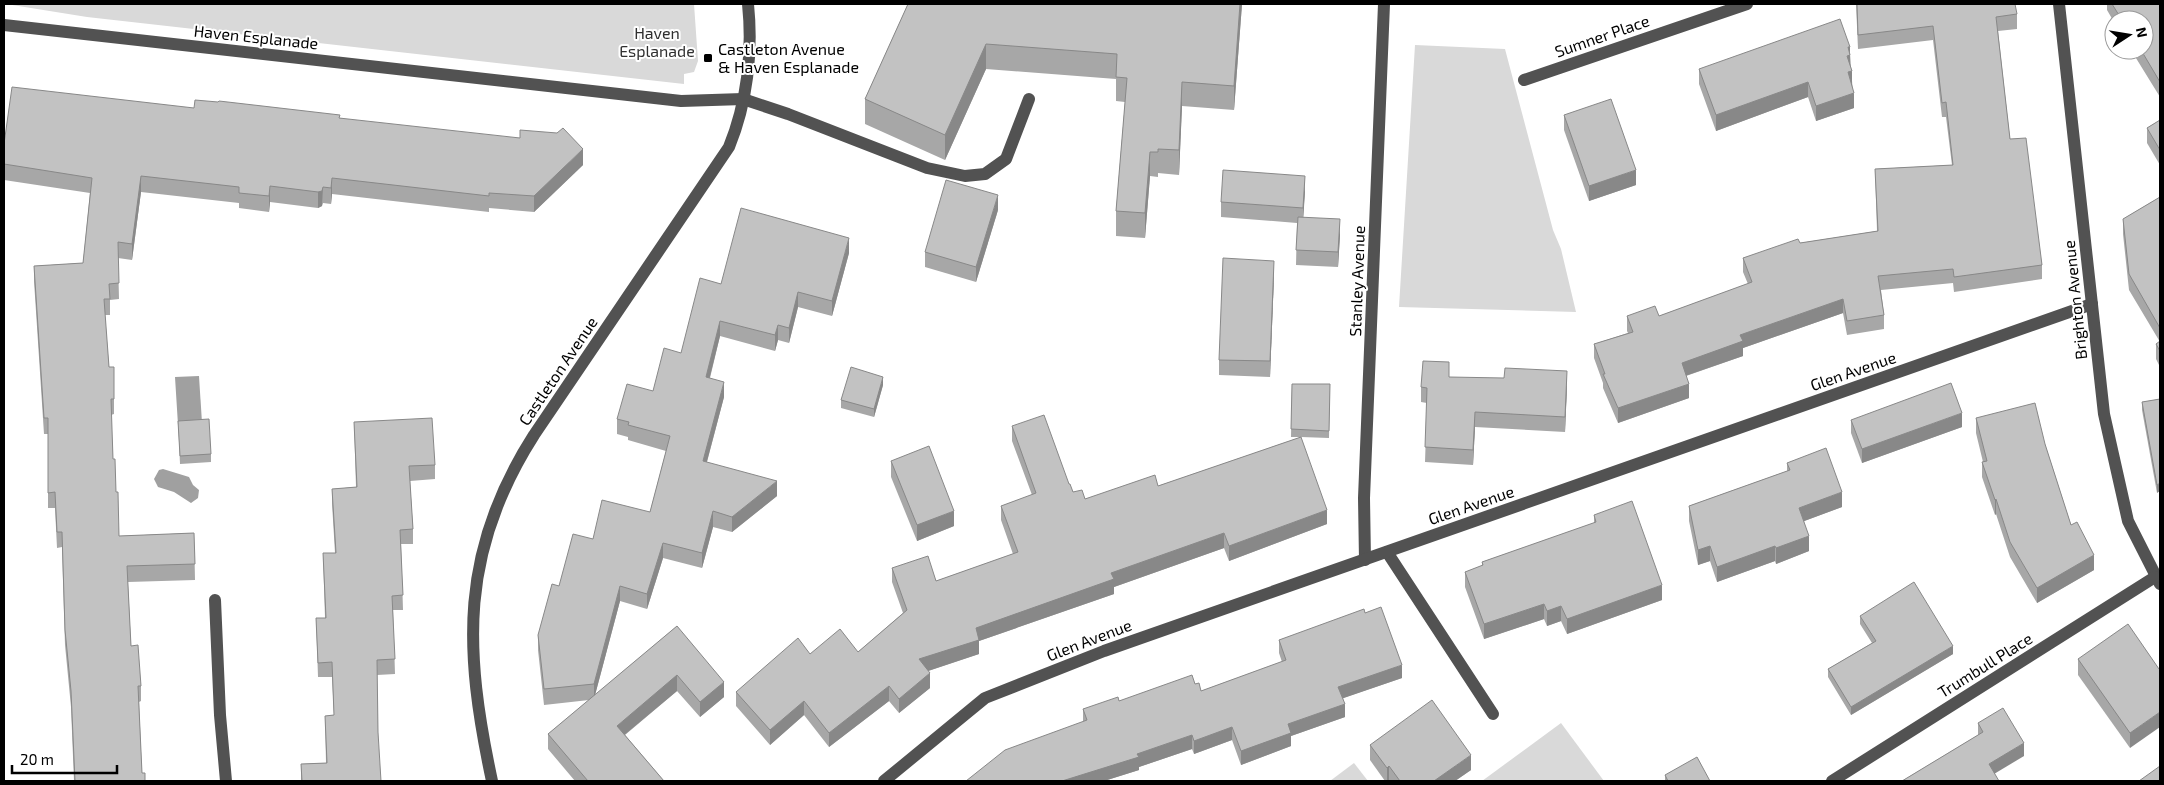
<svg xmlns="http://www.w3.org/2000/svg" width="2164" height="785" font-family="'Exo 2',sans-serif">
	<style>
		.green { fill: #d9d9d9 }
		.water { fill: #a0a0a0 }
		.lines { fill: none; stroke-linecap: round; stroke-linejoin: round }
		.minor { stroke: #525252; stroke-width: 12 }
		.wall { fill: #a7a7a7 }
		.shaded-wall { fill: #888 }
		.building { fill: #c2c2c2; stroke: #888 }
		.poi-dot { fill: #000; stroke: #fff; stroke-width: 2 }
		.labels { text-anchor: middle; stroke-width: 4; stroke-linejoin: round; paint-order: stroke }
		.park-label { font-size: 16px; fill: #303030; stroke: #fff }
		.street-label { font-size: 16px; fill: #000; stroke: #fff }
		.poi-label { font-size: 16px; fill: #000; stroke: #fff; text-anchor: start }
	</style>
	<rect width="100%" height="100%" fill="#fff"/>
	<g class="green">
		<polygon points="6,4 694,4 698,61 694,72 684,74 684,84 87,17"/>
		<polygon points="1415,45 1505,49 1553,230 1561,249 1576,312 1399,307"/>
		<polygon points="1561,723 1604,781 1482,781"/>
		<polygon points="1354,763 1368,781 1330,781"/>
	</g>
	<g class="water">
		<polygon points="199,376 202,423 178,425 175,377"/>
		<polygon points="163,469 189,477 193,485 199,490 198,498 191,503 174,492 158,487 154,479 159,470"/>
	</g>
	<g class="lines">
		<g class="minor">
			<polyline points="2059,4 2104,414 2128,521 2160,584"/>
			<polyline points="4,25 681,101 743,99 788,114 927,168 965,176 985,174 1006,159 1029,99"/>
			<polyline points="1524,80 1747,4"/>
			<polyline points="1387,552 1493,714"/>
			<polyline points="1365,560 1364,498 1384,4"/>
			<polyline points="215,600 220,715 226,781"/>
			<path d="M492,781C464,650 459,552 534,435L729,147C747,103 753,52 748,4"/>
			<polyline points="884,781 985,698 1104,651 2092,304"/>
			<polyline points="1832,781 2155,577"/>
		</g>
	</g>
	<g class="wall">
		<polygon points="908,4 1242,4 1234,110 1182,106 1179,175 1158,173 1158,177 1150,176 1145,238 1116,236 1116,211 1125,102 1116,101 1116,79 986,69 945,160 865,124 865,99"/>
		<polygon points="1856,4 2017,14 2017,29 1998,31 2010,139 2042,265 2042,279 1954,292 1953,283 1881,290 1884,315 1884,329 1847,335 1843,313 1743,348 1743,356 1686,376 1689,398 1618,423 1603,388 1603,383 1594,358 1594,344 1628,333 1627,331 1627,316 1659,316 1748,284 1743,272 1743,258 1800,243 1877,231 1875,169 1952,165 1946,117 1942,117 1933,40 1858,49"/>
		<polygon points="2107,4 2160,4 2160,97 2131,50 2144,50 2144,20 2114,20 2114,22 2107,10"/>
		<polygon points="1850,53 1854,108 1816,121 1808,97 1716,131 1699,84 1699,69"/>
		<polygon points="194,108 340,118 583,165 534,212 489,208 489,212 332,194 331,204 323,203 322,206 318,208 270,202 269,212 239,208 239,203 141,192 132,260 118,258 119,299 110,300 110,315 105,315 109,367 114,367 114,414 111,415 113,459 116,492 119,536 194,533 195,580 128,582 131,646 141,686 141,701 139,702 142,773 145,781 74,781 71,707 65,645 62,547 57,548 55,508 48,508 48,434 44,434 34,281 34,266 83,263 90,193 4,180 4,144"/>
		<polygon points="1564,115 1636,185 1589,201 1564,130"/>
		<polygon points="2160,120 2160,165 2147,143 2147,128"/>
		<polygon points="1305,191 1303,217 1340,235 1338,267 1296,265 1297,223 1221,217 1221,202"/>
		<polygon points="2160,197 2160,367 2156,359 2156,344 2160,342 2129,290 2123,234 2123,219"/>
		<polygon points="998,210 976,282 925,267 925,252"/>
		<polygon points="849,253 832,316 798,307 789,343 778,340 775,351 720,336 710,378 724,397 707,462 777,496 732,532 713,527 702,568 663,558 647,609 620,601 595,695 677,626 724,697 700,717 677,691 625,735 664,781 575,781 548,749 548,734 589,700 544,705 538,650 538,635 559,586 593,539 650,512 666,451 628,440 628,437 617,434 617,419 653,391 681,353 721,284"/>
		<polygon points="1274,276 1270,377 1219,375 1219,360"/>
		<polygon points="1449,377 1567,386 1565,432 1475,427 1473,465 1425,462 1427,403 1421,402 1421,387"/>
		<polygon points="1292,384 1330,384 1329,438 1301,437 1327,524 1229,561 1224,548 1114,587 1114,594 979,641 979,654 928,671 930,688 899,713 889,701 829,747 804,715 770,745 736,706 736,692 810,654 858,652 903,613 892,582 892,568 936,581 1013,554 1001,520 1001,506 1032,495 1012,441 1012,426 1069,484 1073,492 1085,499 1158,486 1301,437 1291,437"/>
		<polygon points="883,385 874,417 841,408 841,400"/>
		<polygon points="2160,399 2157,493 2142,410 2142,402"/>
		<polygon points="1976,418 2045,444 2071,525 2094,570 2037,603 2010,557 1996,514 1995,515 1982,477 1982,462 1983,462 1976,433"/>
		<polygon points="1851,420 1962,427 1862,463 1851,433"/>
		<polygon points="178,421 211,454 211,462 180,464"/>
		<polygon points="354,422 435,465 435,479 410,481 413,529 413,544 401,544 403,610 393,610 395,674 377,675 378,732 301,781 301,764 326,763 325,716 334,715 332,677 318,677 316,618 325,618 323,553 335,553 332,503 332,489 356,487"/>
		<polygon points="891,461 954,526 917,541 891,477"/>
		<polygon points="1787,463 1842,507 1804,521 1809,551 1776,564 1775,561 1717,582 1710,561 1698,565 1689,521 1689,506 1787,471"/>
		<polygon points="1594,515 1662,600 1567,634 1561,621 1547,626 1544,619 1484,639 1465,587 1465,572 1482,566 1482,562 1594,523"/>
		<polygon points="1365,613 1402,678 1343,698 1345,717 1291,736 1291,746 1241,765 1232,740 1194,754 1192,749 1139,767 1139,770 1104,781 966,781 1083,722 1083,709 1195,684 1201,691 1282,662 1279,653 1279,640"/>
		<polygon points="1860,616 1953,654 1851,715 1828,677 1828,669 1872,643 1860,624"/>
		<polygon points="2078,659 2159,669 2130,748 2078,675"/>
		<polygon points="1978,723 2024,756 1902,781 1978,735"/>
		<polygon points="1370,745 1471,770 1455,781 1385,781 1370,760"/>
		<polygon points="1665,775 1710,781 1665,781"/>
	</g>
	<g class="shaded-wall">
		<polygon points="1240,4 1242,4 1234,110 1234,86"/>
		<polygon points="986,44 986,69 945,160 945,135"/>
		<polygon points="1848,47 1850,47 1850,70 1847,71"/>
		<polygon points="1852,71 1852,86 1848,72"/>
		<polygon points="1182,82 1182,106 1179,175 1179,150"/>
		<polygon points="1808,82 1808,97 1716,131 1716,115"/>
		<polygon points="1854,93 1854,108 1816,121 1816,106"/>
		<polygon points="583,149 583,165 534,212 534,196"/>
		<polygon points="1150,152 1150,176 1145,238 1145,213"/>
		<polygon points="1636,170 1636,185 1589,201 1589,186"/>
		<polygon points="141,176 141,192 132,260 132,244"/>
		<polygon points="1305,176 1305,191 1303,223 1303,208"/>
		<polygon points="332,178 332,194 331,204 331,188"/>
		<polygon points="270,186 270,202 269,212 269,196"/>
		<polygon points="323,187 322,206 318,208 318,192"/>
		<polygon points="998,195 998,210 976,282 976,267"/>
		<polygon points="1340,219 1340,235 1338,267 1338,252"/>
		<polygon points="849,238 849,253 832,316 832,301"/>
		<polygon points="1274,261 1274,276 1270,377 1270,361"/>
		<polygon points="798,292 798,307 789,343 789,328"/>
		<polygon points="1843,299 1843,313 1743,348 1743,356 1682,377 1682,363 1740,335"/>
		<polygon points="720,321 720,336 706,392 706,377"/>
		<polygon points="778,325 778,340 775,351 775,335"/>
		<polygon points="1567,371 1567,386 1565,432 1565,417"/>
		<polygon points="883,377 883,385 874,417 874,409"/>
		<polygon points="724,382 724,397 703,476 703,461"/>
		<polygon points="1689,384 1689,398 1618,423 1618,408"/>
		<polygon points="1475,412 1475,427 1473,465 1473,450"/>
		<polygon points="1962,413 1962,427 1862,463 1862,449"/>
		<polygon points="777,481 777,496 732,532 732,517"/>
		<polygon points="2160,483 2160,491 2157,493 2157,485"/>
		<polygon points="1842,492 1842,507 1799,523 1799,508"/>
		<polygon points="1996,499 1996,514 1995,515 1995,500"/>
		<polygon points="1327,510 1327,524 1229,561 1229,546"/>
		<polygon points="713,511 713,527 702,568 702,553"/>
		<polygon points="954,511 954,526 917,541 917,525"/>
		<polygon points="1224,533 1224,548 1114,587 1114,594 979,641 979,654 919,674 919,659 976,628 1111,573"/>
		<polygon points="1809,536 1809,551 1776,564 1776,548"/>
		<polygon points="663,543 663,558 647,609 647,594"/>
		<polygon points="1710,546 1710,561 1698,565 1698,550"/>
		<polygon points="1775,546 1775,561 1717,582 1717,567"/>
		<polygon points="2094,555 2094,570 2037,603 2037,588"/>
		<polygon points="1662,585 1662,600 1567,634 1567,619"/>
		<polygon points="620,586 620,601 594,699 594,684"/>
		<polygon points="1544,604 1544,619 1484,639 1484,624"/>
		<polygon points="1561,606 1561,621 1547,626 1547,611"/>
		<polygon points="1953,646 1953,654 1851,715 1851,707"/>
		<polygon points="1402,665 1402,678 1338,700 1338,687"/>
		<polygon points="930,673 930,688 899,713 899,699"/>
		<polygon points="677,675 677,691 617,741 617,726"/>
		<polygon points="724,682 724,697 700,717 700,702"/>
		<polygon points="889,686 889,701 829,747 829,733"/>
		<polygon points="804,701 804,715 770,745 770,730"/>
		<polygon points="1345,704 1345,717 1291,736 1291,746 1241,765 1241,751 1288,724"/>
		<polygon points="2160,712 2160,727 2130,748 2130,733"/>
		<polygon points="1232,727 1232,740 1194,754 1194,741"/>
		<polygon points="1192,735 1192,749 1139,767 1139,770 1104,781 1062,781 1137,754"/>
		<polygon points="2024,743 2024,756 1989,777 1989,764"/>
		<polygon points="1471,755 1471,770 1455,781 1434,781"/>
		<polygon points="1389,766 1389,781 1387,781 1387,768"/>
	</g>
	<g class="building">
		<polygon points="908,4 1240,4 1234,86 1182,82 1179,150 1158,149 1158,152 1150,152 1145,213 1116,211 1127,78 1116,77 1117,54 986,44 945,135 865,99"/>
		<polygon points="1857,4 2015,4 2017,14 1996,17 2010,139 2026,138 2042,265 1954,277 1953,269 1878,276 1884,315 1847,321 1843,299 1740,335 1743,341 1682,363 1689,384 1618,408 1603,374 1605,374 1594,344 1633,332 1627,316 1655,306 1659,316 1752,282 1743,258 1798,239 1800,243 1878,231 1875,169 1953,165 1946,102 1942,103 1933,26 1858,35"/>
		<polygon points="2112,4 2160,4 2160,82 2141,50 2144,50 2144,20 2122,20"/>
		<polygon points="1840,19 1850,47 1848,47 1850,55 1847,56 1852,71 1848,72 1854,93 1816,106 1808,82 1716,115 1699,69"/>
		<polygon points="12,87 194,108 195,100 218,102 219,101 340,115 339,118 520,138 520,130 557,133 563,128 583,149 534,196 489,193 489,196 332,178 331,188 323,187 322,191 318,192 270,186 269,196 239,193 239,187 141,176 132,244 118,242 119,283 109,284 110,299 104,299 109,367 114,367 114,399 111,399 113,459 115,459 116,492 118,492 119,536 194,533 195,564 127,566 131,646 138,645 141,686 138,686 142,773 145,773 145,781 75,781 71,691 65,630 62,532 57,532 55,492 48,493 48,418 44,418 34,266 83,263 92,178 4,164 4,144"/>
		<polygon points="1611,99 1636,170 1589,186 1564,115"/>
		<polygon points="2160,120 2160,150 2147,128"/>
		<polygon points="1223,170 1305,176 1303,208 1221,202"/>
		<polygon points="946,180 998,195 976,267 925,252"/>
		<polygon points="2160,197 2160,328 2129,274 2123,219"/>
		<polygon points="741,208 849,238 832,301 798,292 789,328 778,325 775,335 720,321 706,377 724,382 703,461 777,481 732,517 713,511 702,553 663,543 647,594 620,586 594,684 544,689 538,635 552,584 559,586 573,534 593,539 602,500 650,512 670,436 628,425 629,422 617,419 627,384 653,391 664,348 681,353 700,278 721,284"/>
		<polygon points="1298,217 1340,219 1338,252 1296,250"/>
		<polygon points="1223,258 1274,261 1270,361 1219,360"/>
		<polygon points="2160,341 2160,351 2156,344"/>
		<polygon points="1423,361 1449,362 1449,377 1504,378 1505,368 1567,371 1565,417 1475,412 1473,450 1425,447 1427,388 1421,387"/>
		<polygon points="851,367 883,377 874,409 841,400"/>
		<polygon points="1951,383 1962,413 1862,449 1851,420"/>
		<polygon points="1292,384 1330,384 1329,431 1291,429"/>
		<polygon points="2160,399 2160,483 2157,485 2142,402"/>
		<polygon points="2035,403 2045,444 2071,525 2077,522 2094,555 2037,588 2010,542 1996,499 1995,500 1982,462 1987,461 1976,418"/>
		<polygon points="1044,415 1069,484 1070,484 1073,492 1082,490 1085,499 1155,475 1158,486 1301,437 1327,510 1229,546 1224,533 1111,573 1114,579 976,628 979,640 919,659 930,673 899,699 889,686 829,733 804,701 770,730 736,692 798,638 810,654 840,629 858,652 907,610 892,568 928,556 936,581 1018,552 1001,506 1036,493 1012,426"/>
		<polygon points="432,418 435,465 409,466 413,529 400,530 403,595 392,596 395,659 377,660 378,732 381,781 289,781 302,781 301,764 327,763 325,716 334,715 332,662 318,663 316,618 326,618 323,553 336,553 332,489 357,487 354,422"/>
		<polygon points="209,419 211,454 180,456 178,421"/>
		<polygon points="929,446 954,511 917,525 891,461"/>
		<polygon points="1826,448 1842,492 1799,508 1809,536 1776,548 1775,546 1717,567 1710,546 1698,550 1689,506 1790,470 1787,463"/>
		<polygon points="1632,501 1662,585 1567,619 1561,606 1547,611 1544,604 1484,624 1465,572 1483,565 1482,562 1596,522 1594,515"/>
		<polygon points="1914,582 1953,646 1851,707 1828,669 1876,641 1860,616"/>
		<polygon points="1381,607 1402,665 1338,687 1345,704 1288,724 1291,733 1241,751 1232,727 1194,741 1192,735 1137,754 1139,757 1062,781 966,781 1005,750 1087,720 1083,709 1118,697 1119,701 1192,675 1195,684 1199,683 1201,691 1286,660 1279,640 1364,609 1365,613"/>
		<polygon points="2128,624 2159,669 2160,668 2160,712 2130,733 2078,659"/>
		<polygon points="677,626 724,682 700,702 677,675 617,726 664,781 588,781 548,734"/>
		<polygon points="1432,700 1471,755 1434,781 1400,781 1389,766 1387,768 1370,745"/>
		<polygon points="2003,708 2024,743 1989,764 1999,781 1902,781 1983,732 1978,723"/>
		<polygon points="1697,757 1710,781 1668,781 1665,775"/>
		<polygon points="2160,766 2160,781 2139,781"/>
	</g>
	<rect class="poi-dot" x="703" y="53" width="10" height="10" rx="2.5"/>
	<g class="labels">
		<g class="park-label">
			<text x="657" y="39">Haven<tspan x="657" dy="18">Esplanade</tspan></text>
		</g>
		<g class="street-label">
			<text transform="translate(1602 36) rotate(-19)" y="6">Sumner Place</text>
			<text transform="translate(256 37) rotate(6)" y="6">Haven Esplanade</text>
			<text transform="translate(1357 281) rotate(-88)" y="6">Stanley Avenue</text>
			<text transform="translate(2075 300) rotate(-96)" y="6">Brighton Avenue</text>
			<text transform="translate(558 371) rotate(-56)" y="6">Castleton Avenue</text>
			<text transform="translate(1853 371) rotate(-19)" y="6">Glen Avenue</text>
			<text transform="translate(1471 505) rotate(-19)" y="6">Glen Avenue</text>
			<text transform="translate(1089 640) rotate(-21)" y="6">Glen Avenue</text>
			<text transform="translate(1985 665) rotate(-32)" y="6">Trumbull Place</text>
		</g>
		<g class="poi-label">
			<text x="718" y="55">Castleton Avenue<tspan x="718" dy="18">&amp; Haven Esplanade</tspan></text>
		</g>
	</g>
	<rect width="2164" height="785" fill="none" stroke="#000000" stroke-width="10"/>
	<g transform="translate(2129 35) rotate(78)"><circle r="24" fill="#ffffff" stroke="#999999"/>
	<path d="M0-4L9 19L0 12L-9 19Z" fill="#000000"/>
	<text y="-8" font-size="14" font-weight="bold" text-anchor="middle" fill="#000000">N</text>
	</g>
	<path d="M12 765v8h105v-8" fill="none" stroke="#000000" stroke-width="2.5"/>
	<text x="20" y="765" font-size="15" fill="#000000" stroke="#ffffff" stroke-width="4" paint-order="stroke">20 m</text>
</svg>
